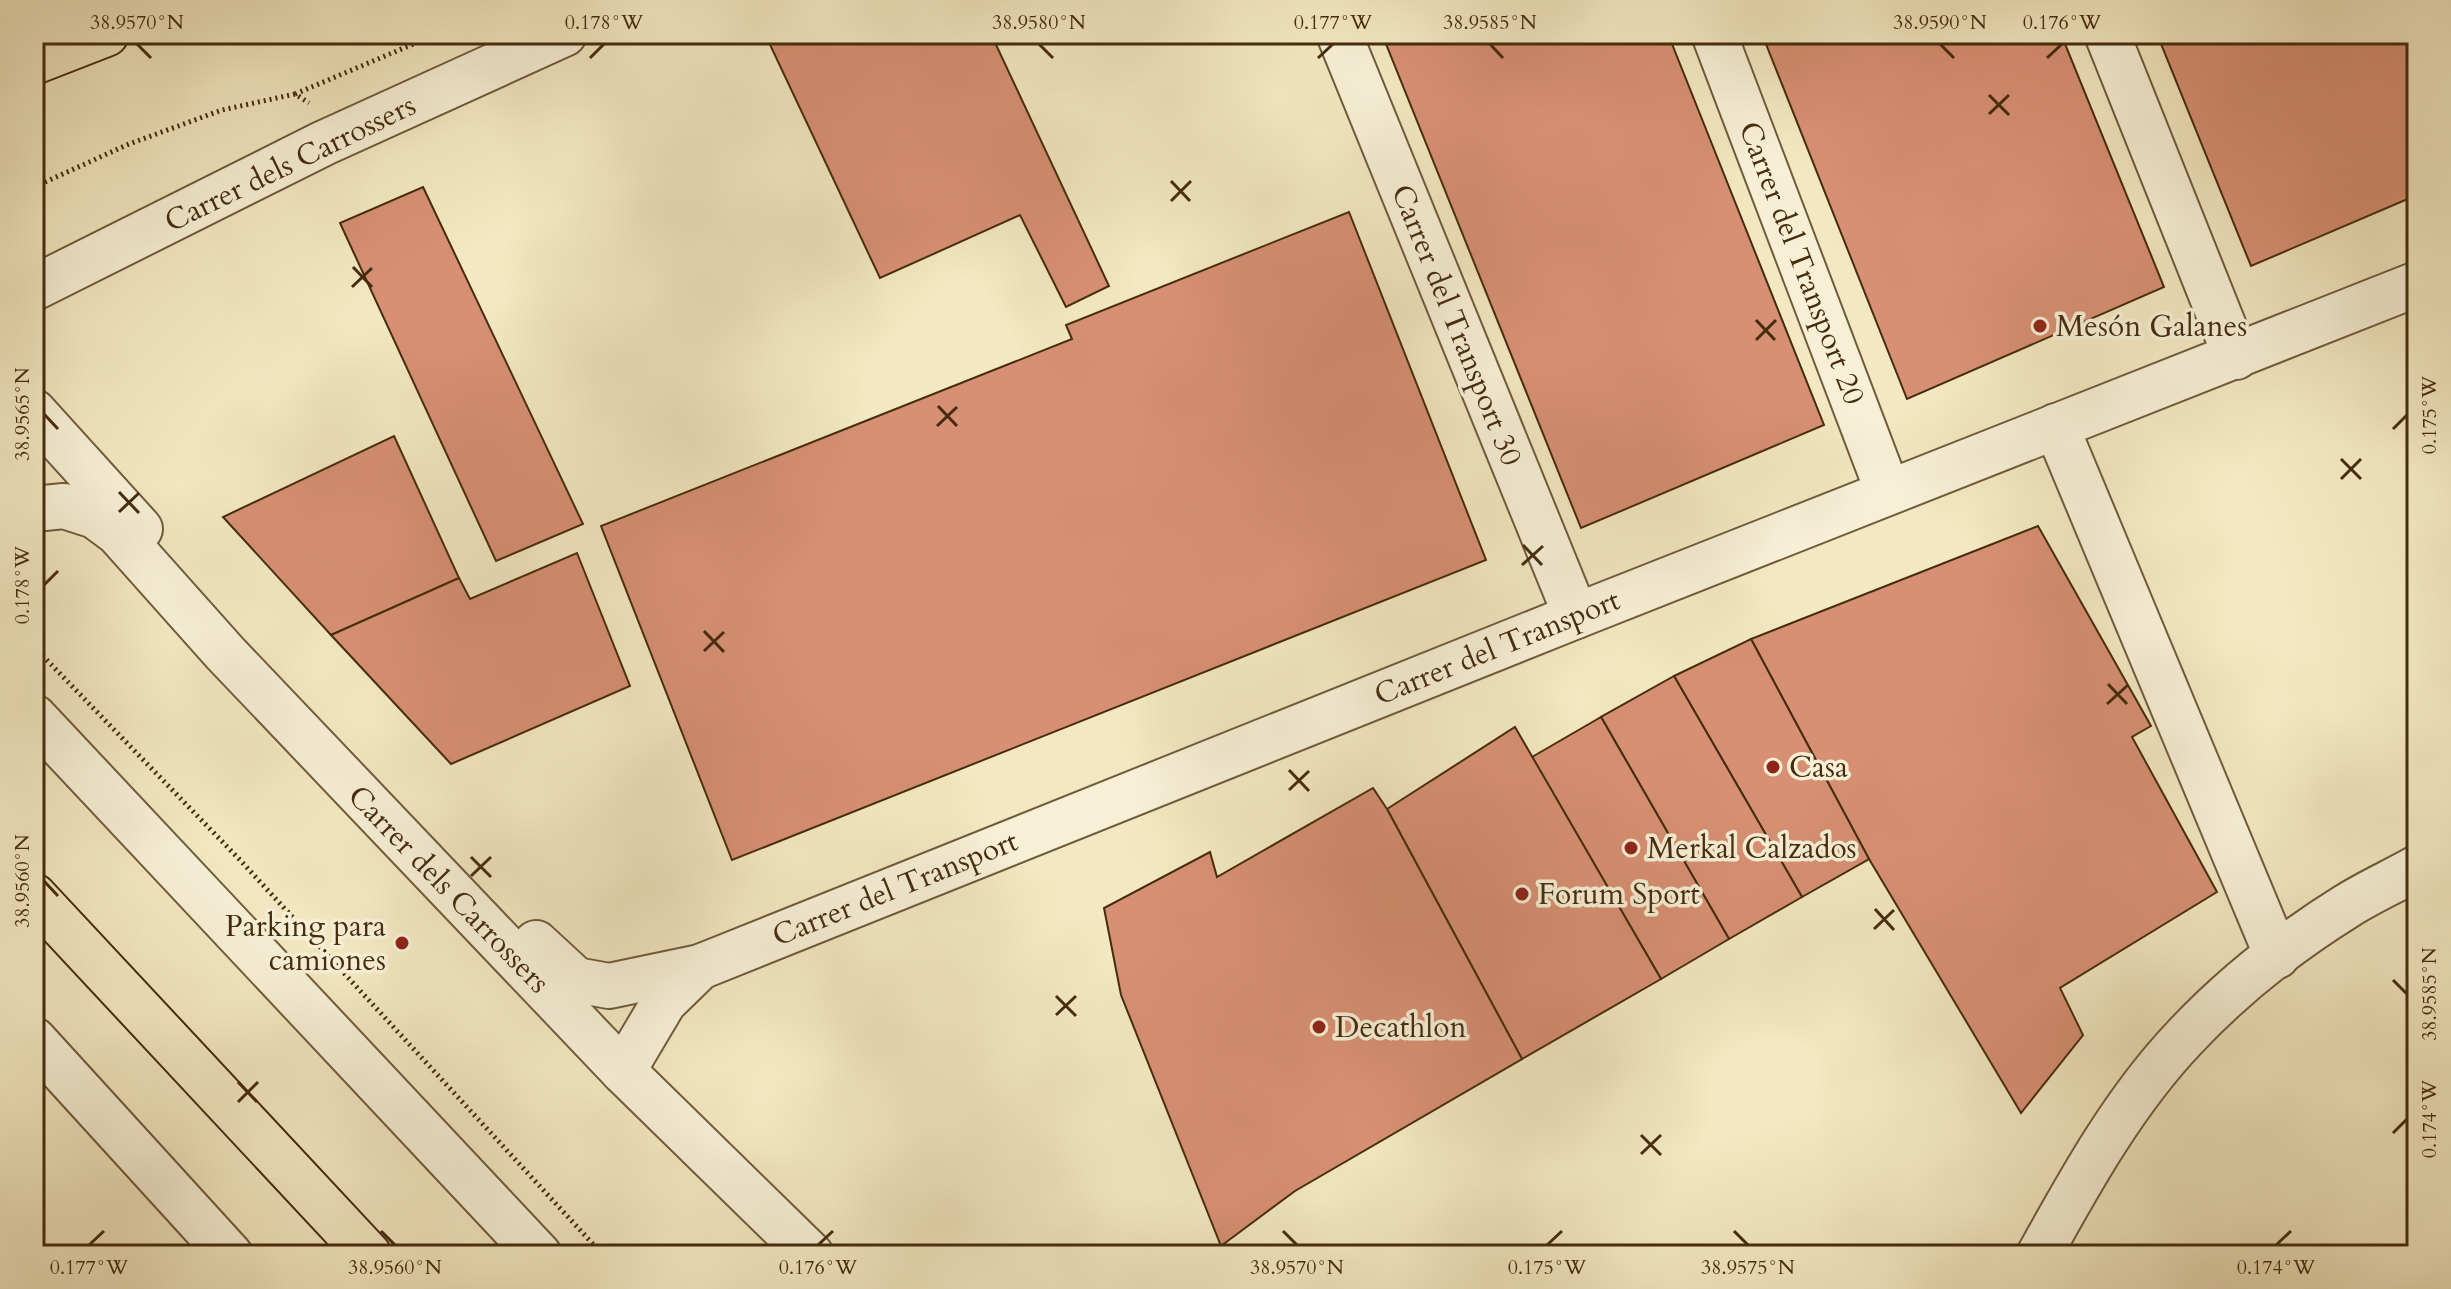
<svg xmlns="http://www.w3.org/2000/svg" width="2451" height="1289" font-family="Cardo,serif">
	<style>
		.building { fill: #d79073; stroke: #452c0d; stroke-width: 2 }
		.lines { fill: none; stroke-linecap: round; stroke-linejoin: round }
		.minor-casing { stroke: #705b3a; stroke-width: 48 }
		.major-casing { stroke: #452c0d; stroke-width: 48 }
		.highway-casing { stroke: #452c0d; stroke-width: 48 }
		.path { stroke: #452c0d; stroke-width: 5; stroke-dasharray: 2 4; stroke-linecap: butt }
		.minor { stroke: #f7f0d7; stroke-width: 44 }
		.major { stroke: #f3e8c1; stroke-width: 44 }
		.highway { stroke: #f3e8c1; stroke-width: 44 }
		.ticks { fill: none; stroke: #452c0d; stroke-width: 3 }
		.poi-dot { fill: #8f2418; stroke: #f7f0d7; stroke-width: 3 }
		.labels { text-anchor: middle; stroke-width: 7; stroke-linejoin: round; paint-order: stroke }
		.street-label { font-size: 30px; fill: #452c0d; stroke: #f7f0d7 }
		.poi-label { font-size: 30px; fill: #452c0d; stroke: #f7f0d7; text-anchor: start }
		.neatline { fill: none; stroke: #452c0d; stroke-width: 3 }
		.ticks-label { font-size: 20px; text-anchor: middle; fill: #452c0d }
	</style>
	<rect width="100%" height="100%" fill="#f3e8c1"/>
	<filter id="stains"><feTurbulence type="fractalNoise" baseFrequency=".0025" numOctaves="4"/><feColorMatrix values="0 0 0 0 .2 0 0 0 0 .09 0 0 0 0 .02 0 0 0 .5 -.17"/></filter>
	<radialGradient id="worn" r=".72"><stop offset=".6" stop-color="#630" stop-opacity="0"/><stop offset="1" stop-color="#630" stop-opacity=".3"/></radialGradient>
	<g class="building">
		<polygon points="765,34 991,34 1109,286 1066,307 1020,215 880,278"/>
		<polygon points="1382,34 1668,34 1824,425 1581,528"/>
		<polygon points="1762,34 2061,34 2164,287 1907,399"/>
		<polygon points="2157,34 2417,34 2417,195 2251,266"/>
		<polygon points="423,187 583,524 496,561 340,223"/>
		<polygon points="1349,212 1486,560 732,860 601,526 1072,339 1066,325"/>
		<polygon points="394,436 459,578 331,635 223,517"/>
		<polygon points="2038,526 2151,726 2132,737 2217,892 2060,988 2083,1035 2021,1113 1869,859 1751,639"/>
		<polygon points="577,553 630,686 451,764 331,635 459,578 470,599"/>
		<polygon points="1751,639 1869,859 1802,897 1674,676"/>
		<polygon points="1674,676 1802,897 1729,939 1601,717"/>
		<polygon points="1601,717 1729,939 1661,979 1532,757"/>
		<polygon points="1515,727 1661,979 1522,1059 1387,809"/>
		<polygon points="1373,788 1387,809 1522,1059 1295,1191 1221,1246 1121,995 1104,908 1210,852 1217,877"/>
	</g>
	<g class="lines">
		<g class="minor-casing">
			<g id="minor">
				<polyline points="1339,34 1576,616"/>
				<polyline points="1714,34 1888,492"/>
				<polyline points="2107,34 2236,357"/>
				<polyline points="34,288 324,143 564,34"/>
				<polyline points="34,412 140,529"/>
				<polyline points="2056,426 2277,956"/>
				<polyline points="34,509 64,506 95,516 118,533 225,653 623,1071 811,1255"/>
				<polyline points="34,717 539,1255"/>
				<polyline points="536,943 576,980 609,986 700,967"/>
				<polyline points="34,1040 230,1255"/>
				<polyline points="623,1071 664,1002 700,967 1576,616 2417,284"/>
				<path d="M2039,1255C2081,1179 2125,1100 2185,1037C2232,987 2289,942 2347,906C2369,892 2394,881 2417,868"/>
			</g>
		</g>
		<g class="major-casing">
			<polyline id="major" points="34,62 106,34"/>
		</g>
		<g class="highway-casing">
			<polyline id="highway" points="34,896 369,1255"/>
		</g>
		<g class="path">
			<polyline points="295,94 437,34"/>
			<polyline points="34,187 129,144 222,110 295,94 309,103"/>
			<polyline points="34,661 41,654 240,860 603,1255"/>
		</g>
		<use href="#minor" class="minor"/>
		<use href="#major" class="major"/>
		<use href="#highway" class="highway"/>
	</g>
	<path class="ticks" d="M137,44L151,58M1039,44L1053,58M1490,44L1503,58M1940,44L1954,58M590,58L604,44M1318,58L1333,44M2047,58L2062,44M1989,95L2009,115M1989,114L2009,95M1171,181L1190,201M1171,201L1191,181M353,267L372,287M352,287L372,268M1756,320L1775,340M1756,340L1776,320M938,406L957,426M44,414L58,429M937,426L957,407M2393,429L2407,415M2341,459L2361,479M2341,479L2361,459M119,492L139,513M119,512L139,493M1523,545L1542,565M1522,565L1543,546M44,585L58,571M704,631L724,652M704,651L724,632M2108,684L2127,704M2107,704L2128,685M1289,770L1309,791M1289,790L1309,771M471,857L491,877M471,876L491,857M44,881L58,896M1875,909L1894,930M1874,929L1894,910M2393,980L2407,994M1056,996L1076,1016M1056,1015L1076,996M238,1082L257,1102M238,1102L258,1082M2393,1133L2407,1119M1641,1135L1661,1155M1641,1154L1661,1135M381,1231L395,1245M1283,1231L1297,1245M1734,1231L1748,1245M89,1245L104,1231M818,1245L833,1231M1547,1245L1562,1231M2276,1245L2291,1231"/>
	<g class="poi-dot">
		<circle cx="2040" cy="326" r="8"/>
		<circle cx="1773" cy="767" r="8"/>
		<circle cx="1631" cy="848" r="8"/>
		<circle cx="1522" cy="894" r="8"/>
		<circle cx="402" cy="943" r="8"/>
		<circle cx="1319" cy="1027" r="8"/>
	</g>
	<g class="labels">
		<g class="street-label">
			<text transform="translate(290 163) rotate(-26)" y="10">Carrer dels Carrossers</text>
			<text transform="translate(1802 263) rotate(69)" y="10">Carrer del Transport 20</text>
			<text transform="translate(1457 325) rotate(68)" y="10">Carrer del Transport 30</text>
			<text transform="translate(1497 647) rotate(-22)" y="10">Carrer del Transport</text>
			<text transform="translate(895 888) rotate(-22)" y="10">Carrer del Transport</text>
			<text transform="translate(449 889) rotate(46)" y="10">Carrer dels Carrossers</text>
		</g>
		<g class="poi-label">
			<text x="2056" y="336">Mesón Galanes</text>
			<text x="1789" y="777">Casa</text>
			<text x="1647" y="858">Merkal Calzados</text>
			<text x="1538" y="904">Forum Sport</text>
			<text x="386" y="936" text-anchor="end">Parking para<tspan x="386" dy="34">camiones</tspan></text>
			<text x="1335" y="1037">Decathlon</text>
		</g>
	</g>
	<rect width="2451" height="1289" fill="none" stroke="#f3e8c1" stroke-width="88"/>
	<rect x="44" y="44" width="2363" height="1201" class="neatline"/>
	<g class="ticks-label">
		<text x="137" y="29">38.9570°N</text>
		<text x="604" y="29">0.178°W</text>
		<text x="1039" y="29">38.9580°N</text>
		<text x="1333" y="29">0.177°W</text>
		<text x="1490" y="29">38.9585°N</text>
		<text x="1940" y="29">38.9590°N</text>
		<text x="2062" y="29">0.176°W</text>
		<text transform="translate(22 414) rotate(-90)" y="7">38.9565°N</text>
		<text transform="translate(2429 415) rotate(-90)" y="7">0.175°W</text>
		<text transform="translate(22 585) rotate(-90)" y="7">0.178°W</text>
		<text transform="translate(22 881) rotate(-90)" y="7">38.9560°N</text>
		<text transform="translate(2429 994) rotate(-90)" y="7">38.9585°N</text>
		<text transform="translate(2429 1119) rotate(-90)" y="7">0.174°W</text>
		<text x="89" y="1274">0.177°W</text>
		<text x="395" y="1274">38.9560°N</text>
		<text x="818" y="1274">0.176°W</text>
		<text x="1297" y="1274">38.9570°N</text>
		<text x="1547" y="1274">0.175°W</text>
		<text x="1748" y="1274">38.9575°N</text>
		<text x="2276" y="1274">0.174°W</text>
	</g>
	<rect width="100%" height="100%" filter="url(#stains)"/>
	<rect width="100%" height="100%" fill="url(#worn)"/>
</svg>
